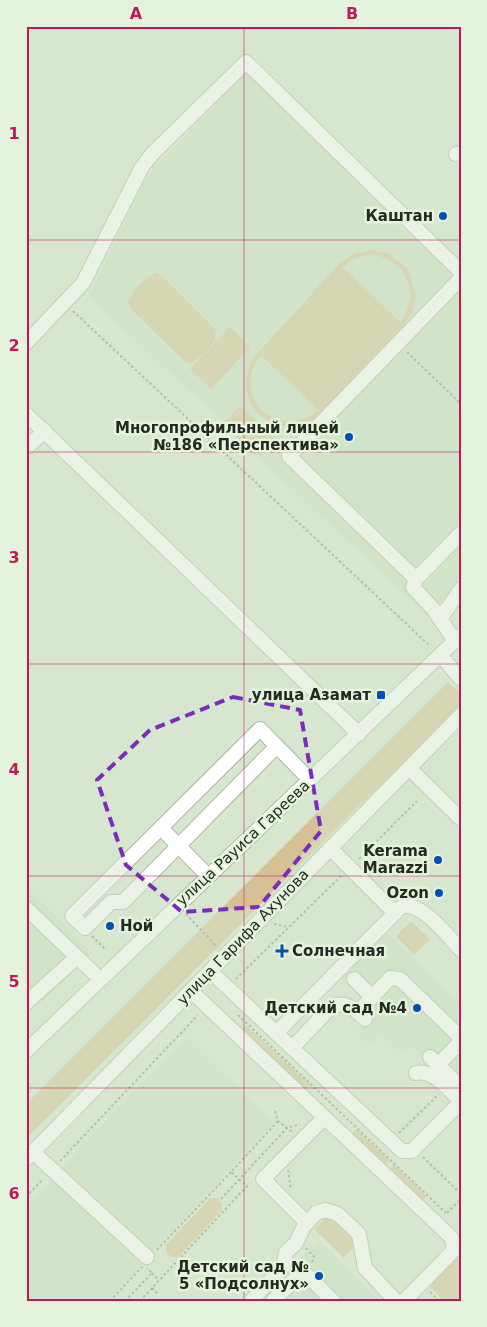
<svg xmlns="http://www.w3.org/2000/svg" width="487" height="1327" font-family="'DejaVu Sans',sans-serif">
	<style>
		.built { fill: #cadec0 }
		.green { fill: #d6c194; fill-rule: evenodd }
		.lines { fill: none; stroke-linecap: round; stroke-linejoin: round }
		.minor-casing { stroke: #a6b59e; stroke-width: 16 }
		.path { stroke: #869280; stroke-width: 2; stroke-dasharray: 2.5 2.5; stroke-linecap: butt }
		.minor { stroke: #fff; stroke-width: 14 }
		.marked { fill: none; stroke: #7b2cbf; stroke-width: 4; stroke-dasharray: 10 6; stroke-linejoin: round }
		.grid { fill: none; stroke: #c2185b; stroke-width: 1; stroke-opacity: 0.55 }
		.poi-dot { fill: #024fb9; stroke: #e4f4dc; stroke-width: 2 }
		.labels { text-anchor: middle; stroke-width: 5; stroke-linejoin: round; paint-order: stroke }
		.poi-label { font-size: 15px; font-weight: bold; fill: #242a21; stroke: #e4f4dc; text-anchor: end }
		.street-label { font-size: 15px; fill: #242a21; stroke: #e4f4dc }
		.neatline { fill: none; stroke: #c2185b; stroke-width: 2 }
		.grid-label { font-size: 16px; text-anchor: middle; font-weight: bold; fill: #c2185b }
	</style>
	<rect width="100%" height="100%" fill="#d7e7cf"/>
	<g class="built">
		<polygon points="251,64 391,196 386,217 461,279 461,578 449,596 426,616 89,296 145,179"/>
		<polygon points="26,886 92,953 84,963 26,1015"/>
		<polygon points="386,932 461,1003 461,1088 459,1090 412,1045 403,1054 380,1033 369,1044 358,1034 378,1013 341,979"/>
		<polygon points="185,1037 273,1123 107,1301 26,1301 26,1206"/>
		<polygon points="318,1240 379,1301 259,1301"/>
	</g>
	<g class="green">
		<path d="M371,250L388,253L408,269L416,294L413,311L403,326L315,419C272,443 229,402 253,358L339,264L354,254ZM371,255C406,258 422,294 400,322L343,267L355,258ZM261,355L318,410C278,443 229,396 261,355Z"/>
		<path d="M156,273L162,276L215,329C219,342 202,357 190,363L183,360L131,309L128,303C132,291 145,277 156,273Z"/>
		<polygon points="230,327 250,347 211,389 190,369"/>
		<polygon points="240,406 273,437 255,455 222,424"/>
		<polygon points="448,682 461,694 461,704 26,1139 26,1104"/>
		<polygon points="411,921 430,939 414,955 396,936"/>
		<polygon points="246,1025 310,1085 304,1091 241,1030"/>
		<polygon points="356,1129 390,1161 385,1166 351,1135"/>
		<polygon points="393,1164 427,1196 421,1201 388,1170"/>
		<polygon points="210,1198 217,1198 222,1203 222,1210 178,1257 171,1257 166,1252 166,1245"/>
		<polygon points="331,1216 355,1236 355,1246 344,1258 314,1229 325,1218"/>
		<polygon points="461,1253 461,1299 444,1301 429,1286"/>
	</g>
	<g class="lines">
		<g class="minor-casing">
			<g id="minor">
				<polyline points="456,154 461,153"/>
				<polyline points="461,278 289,456 416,579 461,533"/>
				<polyline points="26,343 83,283 142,167 153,153 246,62 461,272"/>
				<polyline points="26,414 359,734"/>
				<polyline points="26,448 45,431"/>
				<polyline points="416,579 413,587 434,610 455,641"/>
				<polyline points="440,619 461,589"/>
				<polyline points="440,655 461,679"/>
				<polyline points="277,746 123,902 111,902 85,928 72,916 260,729 310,780"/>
				<polyline points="409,768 461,819"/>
				<polyline points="161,828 207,875"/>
				<polyline points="330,848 395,913"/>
				<polyline points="26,908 77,957 26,1003"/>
				<polyline points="77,957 100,979"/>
				<polyline points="210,971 402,1151 412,1151 461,1102"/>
				<polyline points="354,979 372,997"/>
				<polyline points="191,991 451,1237 454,1244 452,1252 404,1301"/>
				<polyline points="358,1012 390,978 400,979 459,1036 459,1043 438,1065"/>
				<path d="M276,1033L401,907C421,900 447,936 461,950"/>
				<path d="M292,1048L331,1007C346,1000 354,1009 365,1019"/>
				<polyline points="26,1051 461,635"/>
				<polyline points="430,1057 461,1087"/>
				<path d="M416,1073C434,1069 449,1090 461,1102"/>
				<polyline points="33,1152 147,1257"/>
				<polyline points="26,1159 461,715"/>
				<polyline points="307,1223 263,1179 324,1118"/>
				<polyline points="251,1301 283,1267 286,1252 296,1243 304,1226 316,1213 325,1210 338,1214 359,1234 365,1268 396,1301"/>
				<polyline points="273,1301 303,1271 333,1301"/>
			</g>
		</g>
		<g class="path">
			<polyline points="73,311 430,646"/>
			<polyline points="407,352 461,404"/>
			<polyline points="359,859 417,801"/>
			<polyline points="186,914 217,947"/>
			<polyline points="274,924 288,927"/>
			<polyline points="92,936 106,950"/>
			<polyline points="236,979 341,876"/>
			<polyline points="238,1015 446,1213"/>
			<polyline points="275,1111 278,1121 292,1132"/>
			<polyline points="399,1133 439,1094"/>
			<polyline points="423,1157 461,1194"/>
			<polyline points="60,1161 198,1015"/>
			<polyline points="288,1170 291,1190"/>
			<polyline points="26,1197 43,1179"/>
			<polyline points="221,1199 287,1128 300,1124"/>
			<polyline points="447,1213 461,1199"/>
			<polyline points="306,1248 314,1257 312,1262"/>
			<polyline points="157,1250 231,1172"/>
			<polyline points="152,1273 159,1280"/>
			<polyline points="152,1288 159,1295"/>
			<polyline points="430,1292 439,1301"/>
			<polyline points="110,1301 142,1267"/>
			<polyline points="125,1301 152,1273 147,1268"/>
			<polyline points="140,1301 247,1186 231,1172 278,1121"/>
		</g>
		<use href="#minor" class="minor"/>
	</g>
	<path d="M0 0H487V1327H0ZM233,697L300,710L321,831L259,907L182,912L126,865L97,780L150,730Z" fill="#d7e7cf" fill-opacity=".55" fill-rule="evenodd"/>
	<path class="marked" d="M233,697L300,710L321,831L259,907L182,912L126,865L97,780L150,730Z"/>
	<path class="grid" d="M244,26V1301M26,240H461M26,452H461M26,664H461M26,876H461M26,1088H461"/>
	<g class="poi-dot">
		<circle cx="443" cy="216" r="5"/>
		<circle cx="349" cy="437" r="5"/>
		<rect x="376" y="690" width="10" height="10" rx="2.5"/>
		<circle cx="438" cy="860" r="5"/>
		<circle cx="439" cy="893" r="5"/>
		<circle cx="110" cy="926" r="5"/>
		<path d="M279.5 943.5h5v5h5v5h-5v5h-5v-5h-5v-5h5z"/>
		<circle cx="417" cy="1008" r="5"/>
		<circle cx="319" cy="1276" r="5"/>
	</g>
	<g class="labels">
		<g class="poi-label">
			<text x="433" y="221">Каштан</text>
			<text x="339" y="433">Многопрофильный лицей<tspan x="339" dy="17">№186 «Перспектива»</tspan></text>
			<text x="371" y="700">улица Азамат</text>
			<text x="428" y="856">Kerama<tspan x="428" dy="17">Marazzi</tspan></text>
			<text x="429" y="898">Ozon</text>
			<text x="120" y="931" text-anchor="start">Ной</text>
			<text x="292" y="956" text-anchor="start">Солнечная</text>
			<text x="407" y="1013">Детский сад №4</text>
			<text x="309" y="1272">Детский сад №<tspan x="309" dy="17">5 «Подсолнух»</tspan></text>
		</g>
		<g class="street-label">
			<text transform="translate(243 843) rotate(-43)" y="5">улица Рауиса Гареева</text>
			<text transform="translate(243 937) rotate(-46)" y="5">улица Гарифа Ахунова</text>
		</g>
	</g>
	<rect width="487" height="1327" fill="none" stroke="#e4f4dc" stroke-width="55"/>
	<rect x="28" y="28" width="432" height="1272" class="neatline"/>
	<g class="grid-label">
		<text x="136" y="19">A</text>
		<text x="352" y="19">B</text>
		<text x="14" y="139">1</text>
		<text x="14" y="351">2</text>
		<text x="14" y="563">3</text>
		<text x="14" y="775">4</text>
		<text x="14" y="987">5</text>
		<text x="14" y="1199">6</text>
	</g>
</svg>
